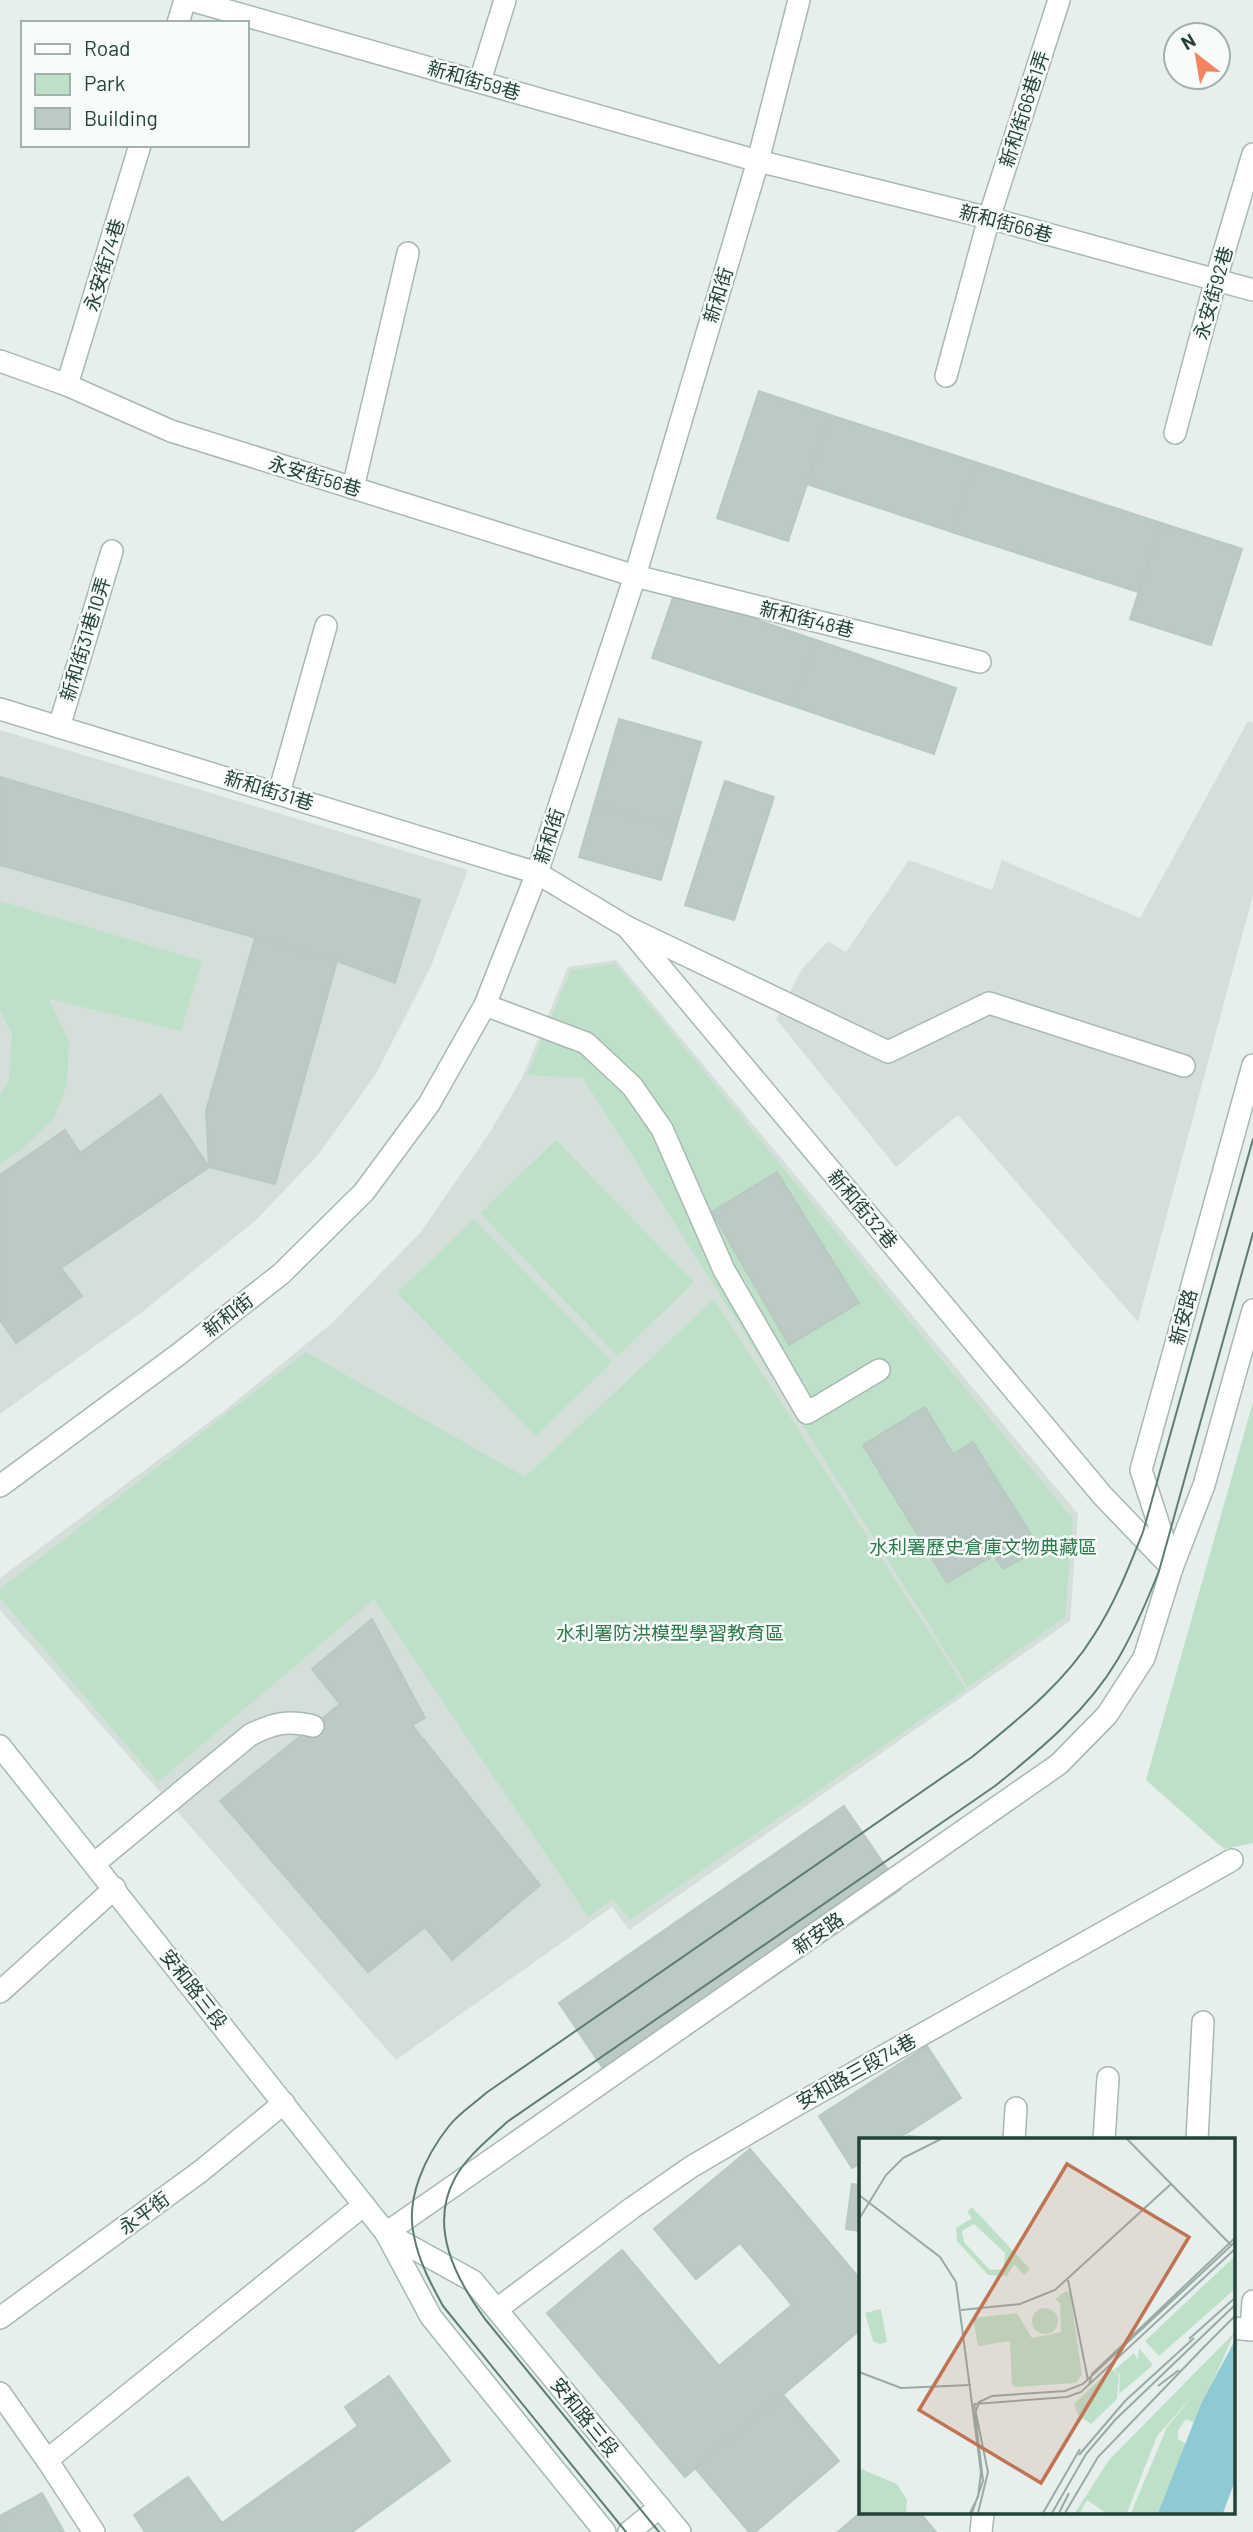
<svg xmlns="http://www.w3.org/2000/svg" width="1253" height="2532" font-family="Barlow,'Noto Sans TC',sans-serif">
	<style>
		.built { fill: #d4dfda }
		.green { fill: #bfe0c8 }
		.building { fill: #bbcac4; stroke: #b8c9c2; stroke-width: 2 }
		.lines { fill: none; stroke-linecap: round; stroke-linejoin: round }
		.lane-casing { stroke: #a8b8b2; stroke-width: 24 }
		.street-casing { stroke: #a8b8b2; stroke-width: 24 }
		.secondary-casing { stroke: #a4bbb3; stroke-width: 24 }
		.lane { stroke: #fff; stroke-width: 21 }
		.street { stroke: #fff; stroke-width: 21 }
		.secondary { stroke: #fff; stroke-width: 21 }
		.tram { stroke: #5f7d75; stroke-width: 2 }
		.labels { text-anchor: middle; stroke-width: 5; stroke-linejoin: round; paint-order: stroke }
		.street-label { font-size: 19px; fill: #24423a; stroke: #f7fbf9 }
		.park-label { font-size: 19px; fill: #2d7a4b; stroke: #f7fbf9 }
		.inset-road { fill: none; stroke: #98aaa4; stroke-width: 2 }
		.view { fill: #c07456; fill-opacity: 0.15; stroke: #c07456; stroke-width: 3.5 }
		.inset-edge { fill: none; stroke: #24423a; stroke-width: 3.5 }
	</style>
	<rect width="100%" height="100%" fill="#e6efeb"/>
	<g class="built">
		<polygon points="1248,721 1253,723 1253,895 1138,1322 958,1115 896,1167 776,1019 802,969 828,941 846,952 909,860 992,890 1002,860 1140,918"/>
		<polygon points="0,730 468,870 431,966 376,1074 319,1154 255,1221 141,1313 0,1414"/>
		<polygon points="616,960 1078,1514 1070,1621 629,1930 612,1907 396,2060 0,1610 0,1578 224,1411 332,1323 420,1233 490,1132 522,1078 568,967"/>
	</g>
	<g class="green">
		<polygon points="0,901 202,961 181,1031 49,999 69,1041 67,1084 54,1118 22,1149 0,1163 0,1095 9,1080 12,1034 0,1010"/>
		<polygon points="615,964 1073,1519 1065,1617 968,1687 583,1078 527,1075 571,970"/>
		<polygon points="556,1140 694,1282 618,1356 480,1213"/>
		<polygon points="474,1219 612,1362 536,1436 397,1293"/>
		<polygon points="714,1299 966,1689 630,1920 613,1899 588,1917 374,1599 158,1782 0,1598 0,1589 306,1352 525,1477"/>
		<polygon points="1253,1402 1253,1843 1224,1849 1146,1780"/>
	</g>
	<g class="building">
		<polygon points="759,391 830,415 788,541 717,518"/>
		<polygon points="830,415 975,462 952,532 807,484"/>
		<polygon points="975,462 1161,523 1138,592 952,532"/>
		<polygon points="1161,523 1242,549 1211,645 1130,619"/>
		<polygon points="675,592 816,640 793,706 652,658"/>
		<polygon points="816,640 956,688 934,754 793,706"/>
		<polygon points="619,719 701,742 676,828 594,805"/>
		<polygon points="0,777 420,900 395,983 337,961 0,865"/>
		<polygon points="725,781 774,797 734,920 685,905"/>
		<polygon points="594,805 676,828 661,880 579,857"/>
		<polygon points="255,938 337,961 275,1184 209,1167 206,1111"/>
		<polygon points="161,1095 209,1167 61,1268 82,1296 16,1343 0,1320 0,1175 65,1130 80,1153"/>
		<polygon points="777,1172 859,1303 789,1345 712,1212"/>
		<polygon points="925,1407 953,1454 973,1442 1040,1549 1003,1569 994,1555 947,1583 863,1445"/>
		<polygon points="372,1619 425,1718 412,1725 540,1885 452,1960 425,1927 368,1972 220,1801 340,1704 312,1669"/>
		<polygon points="844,1806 901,1889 615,2086 559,2003"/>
		<polygon points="927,2046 961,2098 896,2140 861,2140 861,2163 852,2168 819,2116"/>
		<polygon points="908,2136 949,2140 908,2140"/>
		<polygon points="750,2149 861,2280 861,2329 685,2477 547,2313 622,2250 719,2366 792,2305 740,2243 696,2279 654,2229"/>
		<polygon points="852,2184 861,2185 861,2231 846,2229"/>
		<polygon points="389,2376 450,2461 352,2532 145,2532 134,2515 188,2477 222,2523 358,2426 345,2407"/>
		<polygon points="783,2395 839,2461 755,2532 749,2532 695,2468"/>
		<polygon points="42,2493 64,2532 0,2532 0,2516"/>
		<polygon points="861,2512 920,2513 936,2532 838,2532"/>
	</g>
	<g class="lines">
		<g class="lane-casing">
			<g id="lane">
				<polyline points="190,0 758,161 989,218 1253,290"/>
				<polyline points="178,23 185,0"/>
				<polyline points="480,81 505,0"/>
				<polyline points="0,361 67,385 171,431 635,576 980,662"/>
				<polyline points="946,376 989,218 1059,0"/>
				<polyline points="67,385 140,145"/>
				<polyline points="1175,433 1216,279 1253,154"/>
				<polyline points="353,488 408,253"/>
				<polyline points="0,709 537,873"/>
				<polyline points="59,727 112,551"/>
				<polyline points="279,793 326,626"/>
				<polyline points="627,927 888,1052 989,1003 1184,1066"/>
				<polyline points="485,1005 586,1043 632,1086 662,1129 724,1270 807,1413 879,1370"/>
				<path d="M95,1863L250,1735C274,1723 287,1720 313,1726"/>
				<polyline points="0,1992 115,1888"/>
				<polyline points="1014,2140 1016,2108"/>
				<polyline points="1104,2140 1108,2078"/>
				<polyline points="1197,2140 1203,2022"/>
				<polyline points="497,2309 632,2208 691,2167 793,2107 1232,1860"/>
				<polyline points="1234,2328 1251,2330 1253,2301"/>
				<polyline points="0,2393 47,2460"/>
				<polyline points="94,2532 47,2460 364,2205"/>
				<polyline points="629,2532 660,2507"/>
				<polyline points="981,2532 983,2513"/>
			</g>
		</g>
		<g class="street-casing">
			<g id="street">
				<polyline points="537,873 627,927 1102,1495 1172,1568"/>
				<polyline points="0,1486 179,1354 281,1274 364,1192 429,1104 485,1005 537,873 635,576 758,161 799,0"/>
				<polyline points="1171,1562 1141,1470 1253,1065"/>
				<polyline points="386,2233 1059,1764 1107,1715 1144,1658 1172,1568 1204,1485 1253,1310"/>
				<polyline points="0,2318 201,2171 284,2103"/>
			</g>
		</g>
		<g class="secondary-casing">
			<g id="secondary">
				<polyline points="0,1746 386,2233 431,2317 605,2532"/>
				<polyline points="386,2233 473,2281 680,2532"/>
			</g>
		</g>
		<use href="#lane" class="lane"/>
		<use href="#street" class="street"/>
		<use href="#secondary" class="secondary"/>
		<g class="tram">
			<path d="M626,2532L443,2306C431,2284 419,2262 414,2236C405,2198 426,2155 449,2126C459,2113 474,2104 486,2093L972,1757C1016,1721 1064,1684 1094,1635C1115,1603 1129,1567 1143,1532L1253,1139"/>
			<path d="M659,2532L485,2319C456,2279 428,2227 455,2178C467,2156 489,2139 507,2122L995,1786C1041,1749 1088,1710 1118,1659C1135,1630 1147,1601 1159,1571L1253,1233"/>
		</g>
	</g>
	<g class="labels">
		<g class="street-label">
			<text transform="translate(474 80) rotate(16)" y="7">新和街59巷</text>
			<text transform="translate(1024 109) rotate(-72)" y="7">新和街66巷1弄</text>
			<text transform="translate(1006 223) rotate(15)" y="7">新和街66巷</text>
			<text transform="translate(104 265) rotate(-73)" y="7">永安街74巷</text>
			<text transform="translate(1213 293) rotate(-74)" y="7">永安街92巷</text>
			<text transform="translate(718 295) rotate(-73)" y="7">新和街</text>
			<text transform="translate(315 476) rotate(17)" y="7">永安街56巷</text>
			<text transform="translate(807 619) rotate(14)" y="7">新和街48巷</text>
			<text transform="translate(85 639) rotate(-73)" y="7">新和街31巷10弄</text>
			<text transform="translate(269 790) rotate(17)" y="7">新和街31巷</text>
			<text transform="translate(549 836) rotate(-72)" y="7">新和街</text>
			<text transform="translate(863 1209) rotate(50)" y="7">新和街32巷</text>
			<text transform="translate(228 1315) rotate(-38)" y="7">新和街</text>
			<text transform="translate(1183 1317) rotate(-75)" y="7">新安路</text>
			<text transform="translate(818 1933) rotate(-35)" y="7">新安路</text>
			<text transform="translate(194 1989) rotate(52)" y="7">安和路三段</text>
			<text transform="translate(856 2071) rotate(-29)" y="7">安和路三段74巷</text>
			<text transform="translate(144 2213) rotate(-36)" y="7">永平街</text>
			<text transform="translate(585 2417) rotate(51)" y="7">安和路三段</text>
		</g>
		<g class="park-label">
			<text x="983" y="1554">水利署歷史倉庫文物典藏區</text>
			<text x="670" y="1640">水利署防洪模型學習教育區</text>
		</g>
	</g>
	<g transform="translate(859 2138)">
		<rect width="376" height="376" fill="#e6efeb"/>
		<path d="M113,69L171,131L165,137L155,126L148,138L129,137L98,103L97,90L113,80L108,74ZM115,86L146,115L145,131L131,132L105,104L103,93ZM376,118V151L300,218L286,203ZM207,153L211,155L223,236L217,245L157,249L153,247L151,203L119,208L114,180L158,175L173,200L202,194L201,165L196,161ZM173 183a13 13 0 1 1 26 0a13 13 0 1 1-26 0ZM22,171L28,204L21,206L14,203L6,175ZM376,194L335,285L327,281L319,292V301L327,306L299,375H272L308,289L337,254L298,298L268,375H247L228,362L221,375H216L250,322ZM280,210L294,227L260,256L261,237L255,232L275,215L279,222ZM252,231L260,237L258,261L232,286L219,277L215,266ZM0,330L38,346L48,362L47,375H0Z" fill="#bfe0c8" fill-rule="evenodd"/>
		<path d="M376,202V343L364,375H299L342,266Z" fill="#8ec9d4"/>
		<path class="inset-road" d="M268,1L372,107M0,57L81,119L97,144L122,334L119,359L111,375M0,81L27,37L44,20L82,1M209,142L229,242M102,172L161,166L196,152L312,46M330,201L377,159M343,211L377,177M0,234L42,250L112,247M230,247L233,236L377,99M299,248L320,232M115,266L208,259L222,254L377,110M115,266L129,334L119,375M220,317L266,263L335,200M113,375L124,343L116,276L120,264L133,258L206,253L224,246L377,103M184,375L221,311M193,375L227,316L256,282L377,166M200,375L210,355M206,375L239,319L346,208"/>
		<path class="view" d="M208,26L330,99L182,345L60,272Z"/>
		<rect width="376" height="376" class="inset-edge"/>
	</g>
	<rect x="21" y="21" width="228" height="126" fill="#f7fbf9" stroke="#a3b1ad" stroke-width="2"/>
	<rect x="35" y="44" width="35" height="10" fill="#ffffff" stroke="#a3b1ad" stroke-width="2"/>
	<text x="84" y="56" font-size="21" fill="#24423a">Road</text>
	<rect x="35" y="74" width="35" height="21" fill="#bfe0c8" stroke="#a3b1ad" stroke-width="2"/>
	<text x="84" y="91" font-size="21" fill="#24423a">Park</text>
	<rect x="35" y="108" width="35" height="21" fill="#bbcac4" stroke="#a3b1ad" stroke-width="2"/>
	<text x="84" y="126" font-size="21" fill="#24423a">Building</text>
	<g transform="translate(1197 56) rotate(329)"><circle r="33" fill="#f7fbf9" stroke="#a3b1ad" stroke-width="2"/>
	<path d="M0-5L12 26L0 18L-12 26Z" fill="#f4845f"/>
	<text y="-10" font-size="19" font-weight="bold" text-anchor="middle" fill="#24423a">N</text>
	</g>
</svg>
